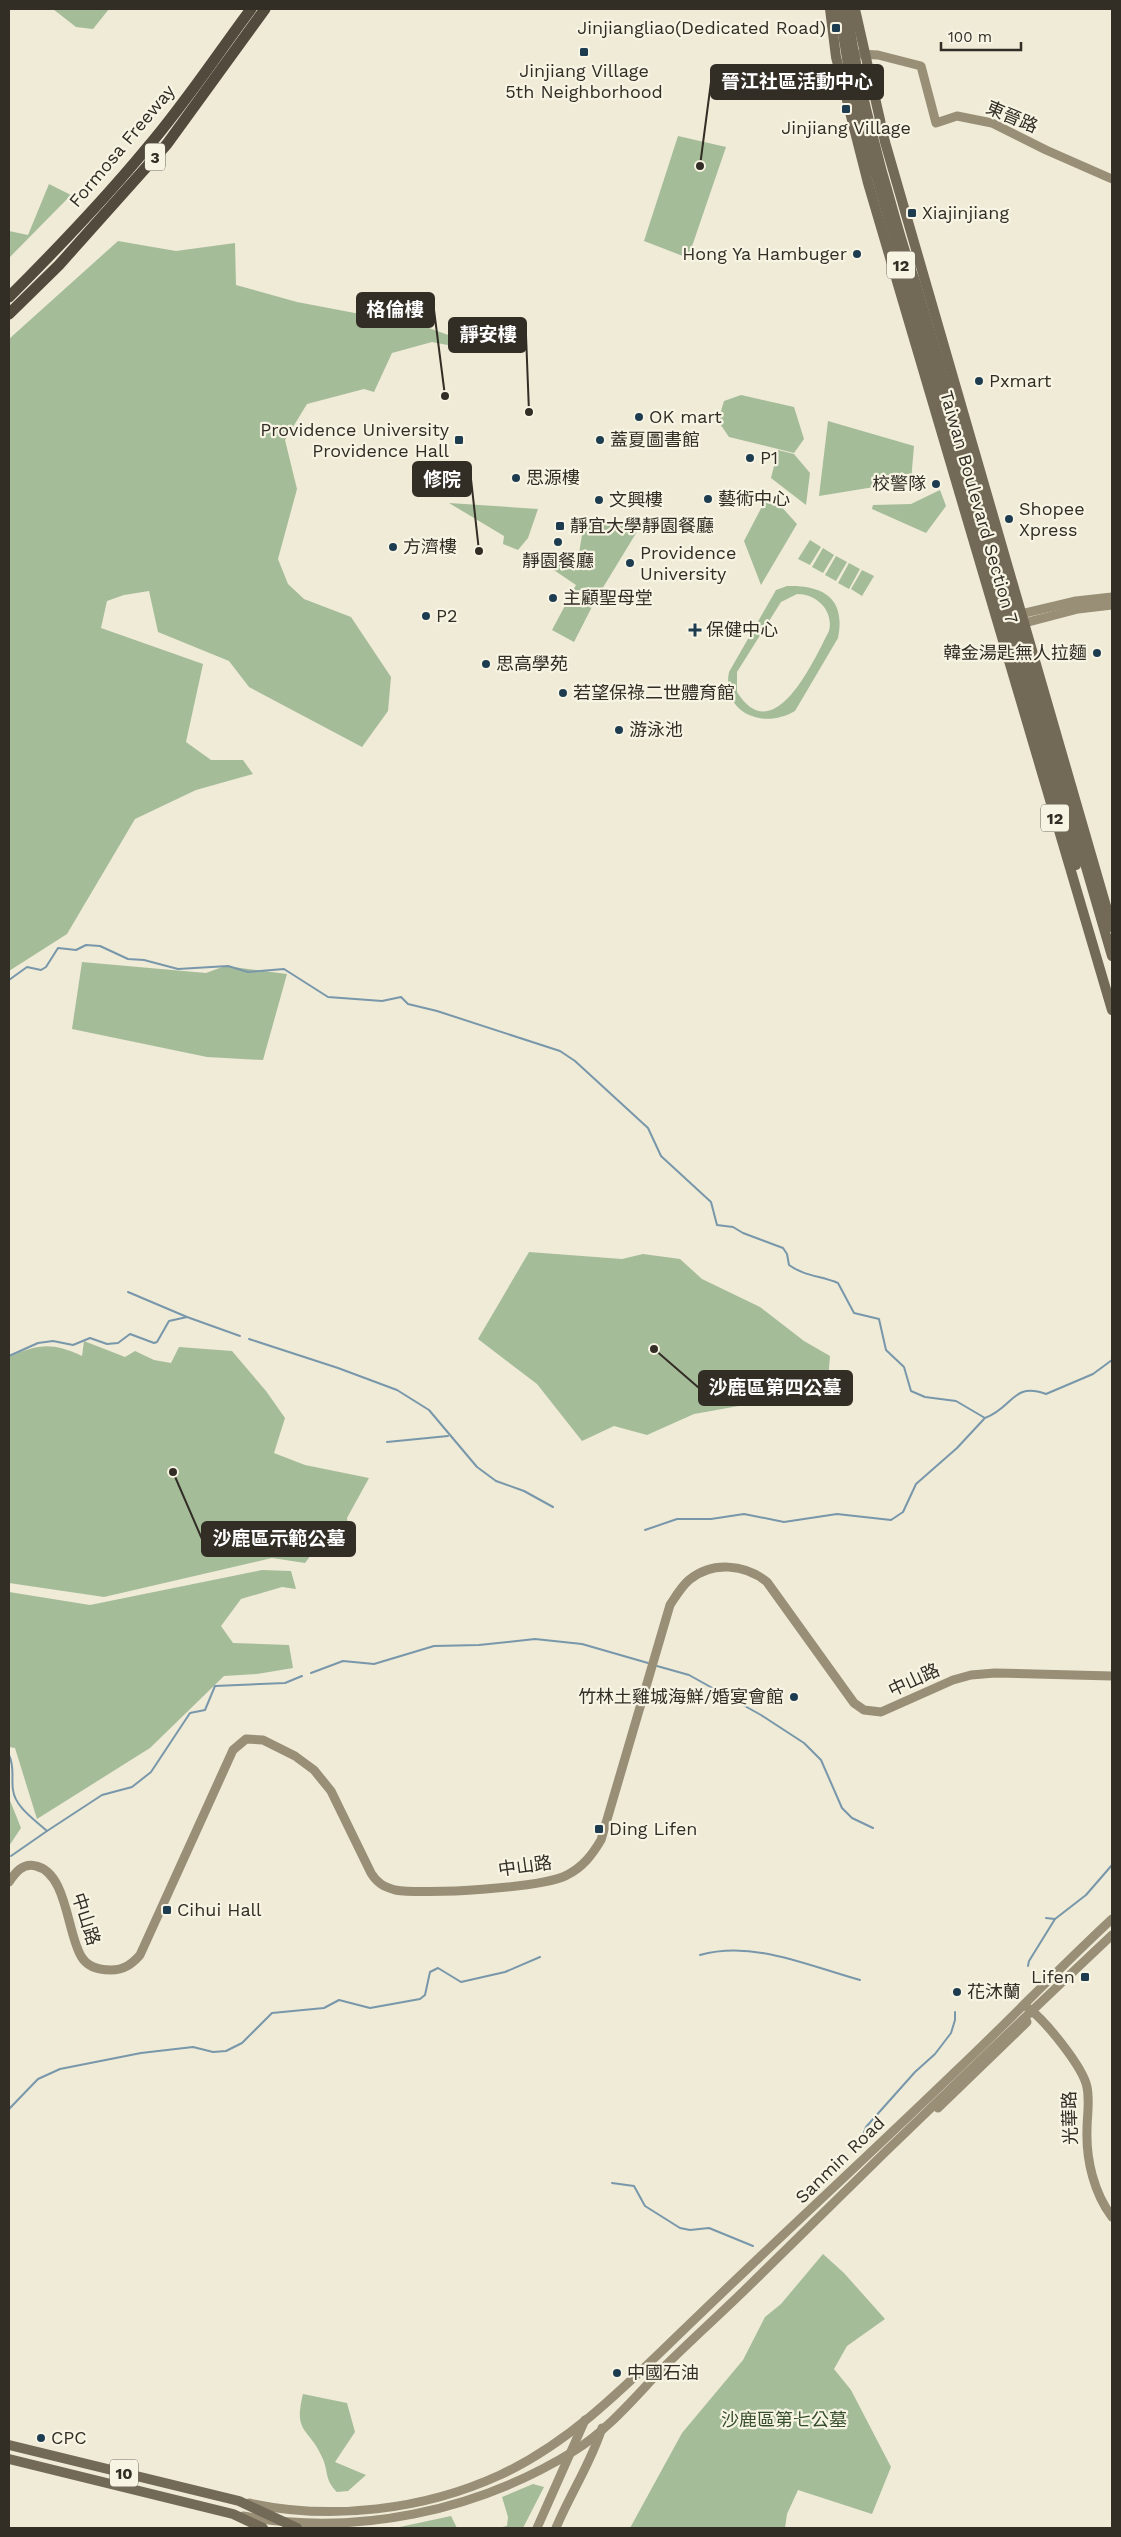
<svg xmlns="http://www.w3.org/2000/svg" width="1121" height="2537" font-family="'Work Sans','Noto Sans TC',sans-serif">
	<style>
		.green { fill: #a5bc99; fill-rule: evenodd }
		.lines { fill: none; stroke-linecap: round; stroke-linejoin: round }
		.stream { stroke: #7897aa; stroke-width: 2 }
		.secondary { stroke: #998e76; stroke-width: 9 }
		.primary { stroke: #736957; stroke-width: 10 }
		.highway { stroke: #524a3d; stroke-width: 11 }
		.poi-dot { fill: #1e3c50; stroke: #f7f4e3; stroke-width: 2 }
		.labels { text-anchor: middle; stroke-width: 4.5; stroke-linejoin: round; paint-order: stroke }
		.shield { fill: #f7f4e3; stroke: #6d695e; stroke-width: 1 }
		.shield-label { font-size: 16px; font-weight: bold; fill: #322d25 }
		.poi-label { font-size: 18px; fill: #322d25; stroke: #f7f4e3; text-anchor: start }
		.street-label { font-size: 18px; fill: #322d25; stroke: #f7f4e3 }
		.park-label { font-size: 18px; fill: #364e2b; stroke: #f7f4e3 }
		.leader { fill: none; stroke: #322d25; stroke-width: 2 }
		.callout-dot { fill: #322d25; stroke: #f7f4e3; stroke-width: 2 }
		.callout { fill: #322d25; stroke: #322d25; stroke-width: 2 }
		.callout-label { font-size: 19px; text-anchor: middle; font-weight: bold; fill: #fff }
	</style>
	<rect width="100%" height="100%" fill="#efebd7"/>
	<g class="green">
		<polygon points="53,9 109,9 93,29 76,27"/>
		<polygon points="678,136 726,147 688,258 644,241"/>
		<polygon points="49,184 71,195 9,258 9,231 28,235"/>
		<polygon points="118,241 176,251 235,243 236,285 297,302 423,326 468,342 458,347 432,342 392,353 374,392 364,389 307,404 285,440 297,489 278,559 288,584 304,599 351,617 391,677 388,711 362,747 249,687 229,661 158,632 149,591 124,595 107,601 101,628 203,664 186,742 211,760 243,760 253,774 196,790 135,819 67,934 9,971 9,339"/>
		<polygon points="741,395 794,407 804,439 794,453 729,437 718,421 724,401"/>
		<polygon points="828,421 914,446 911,481 819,496"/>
		<polygon points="778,450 794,454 810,473 806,505 771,478"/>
		<polygon points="940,490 946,506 926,533 872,509 873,505 911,504"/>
		<polygon points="769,493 797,524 761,585 744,541"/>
		<polygon points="449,503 538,509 528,538 518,550 503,544 504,536"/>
		<polygon points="585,517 638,530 596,599 574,642 552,630 576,585 542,562 542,552 578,559"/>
		<polygon points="810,540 821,547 810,565 798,559"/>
		<polygon points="823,548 834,555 823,573 812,567"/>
		<polygon points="836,556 847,562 836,581 825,575"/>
		<polygon points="849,563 860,569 849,589 838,583"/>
		<polygon points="862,570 874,576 862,596 851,589"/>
		<path d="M787,586C823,585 846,598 838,638L795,711C763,730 721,713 729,672L776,590ZM797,594C817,594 834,611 829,631C814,660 774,751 737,692V672L781,602Z"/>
		<polygon points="82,962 206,973 225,966 287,974 263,1060 207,1057 72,1029"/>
		<polygon points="529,1252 622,1259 643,1254 680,1259 702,1279 760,1307 804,1341 830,1356 828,1381 790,1397 694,1414 647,1435 614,1426 582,1441 537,1384 478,1339"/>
		<path d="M84,1341L125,1357L135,1351L154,1360L171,1363L179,1347L232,1351L266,1391L285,1418L274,1453L305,1465L369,1478L347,1518L351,1540L314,1538V1551L305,1563L272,1558L104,1597L9,1583V1357C39,1344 51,1342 82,1356Z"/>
		<polygon points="262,1570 291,1571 296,1589 282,1587 241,1599 221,1626 233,1643 289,1645 293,1668 257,1674 224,1676 150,1748 37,1819 15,1748 9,1747 9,1592 90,1605"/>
		<polygon points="9,1798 21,1828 9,1846"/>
		<polygon points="823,2254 844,2273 885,2319 847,2346 834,2369 851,2390 891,2467 872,2514 798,2490 787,2514 785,2528 630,2528 682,2433 743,2360 765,2317 781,2304"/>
		<path d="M303,2394L347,2403L355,2432L335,2462L366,2475L348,2491L337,2492C324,2479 329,2472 322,2457C309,2427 293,2434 303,2394Z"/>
		<polygon points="533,2484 544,2487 523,2528 498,2528 507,2526 508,2517 502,2497"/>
		<polygon points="451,2516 457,2528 395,2528"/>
	</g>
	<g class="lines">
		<g class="stream">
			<path d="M9,980L27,967L41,970L46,967L58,948L76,950L86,945L100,946L128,959L144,960L178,969L228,966L248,972L284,969L328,997L382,1001L401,997L408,1004L437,1011L560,1051L575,1061L648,1128L661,1156L711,1202L717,1225L733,1227L743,1233L783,1248L787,1254L789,1265C804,1276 821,1276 838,1283L854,1313L879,1319L886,1350L904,1367L911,1391L925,1397L956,1401L985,1418C1014,1407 1012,1382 1046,1394L1093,1374L1112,1360"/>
			<polyline points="128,1292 187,1317 240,1336"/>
			<polyline points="249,1339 338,1368 397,1390 429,1410 477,1467 496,1481 524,1491 553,1507"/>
			<polyline points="9,1356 38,1343 53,1341 73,1345 90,1338 107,1344 118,1343 130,1334 154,1343 157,1342 169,1321 187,1317"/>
			<polyline points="387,1442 448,1436"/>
			<polyline points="645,1530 677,1519 711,1519 744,1514 784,1522 837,1514 891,1520 903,1512 916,1484 957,1448 984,1419"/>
			<polyline points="657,1666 689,1675 761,1715 804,1743 821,1760 842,1808 852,1818 873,1828"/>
			<polyline points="311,1673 343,1661 374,1664 434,1646 479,1645 535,1639 582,1644 648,1663"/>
			<path d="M9,1755C15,1768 11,1777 13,1790C15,1807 35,1820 47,1831L102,1795L132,1787L151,1772L190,1713L205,1710L215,1686L285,1683L302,1676"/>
			<polyline points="11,1856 47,1831"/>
			<polyline points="1046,1918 1055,1919 1086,1895 1112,1865"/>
			<path d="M700,1955C753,1940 809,1966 860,1980"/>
			<polyline points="1028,1966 1029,1961 1055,1919"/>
			<polyline points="9,2109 38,2079 60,2069 141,2053 193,2047 213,2052 226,2051 242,2043 272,2013 324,2008 339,2000 370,2008 420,1999 425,1995 430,1972 438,1968 461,1982 505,1972 540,1957"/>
			<polyline points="863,2135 866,2127 915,2072 935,2054 951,2033 955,2020 955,2012"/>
			<polyline points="612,2183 634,2186 645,2206 680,2228 690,2230 709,2228 753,2246"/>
		</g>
		<g class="secondary">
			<polyline points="859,54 878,55 921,66 936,123 957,116 992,123 1046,150 1112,179"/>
			<polyline points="1016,615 1076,601 1112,597"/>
			<polyline points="1017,625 1078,609 1112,605"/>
			<path d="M9,1882C15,1873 23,1862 36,1866C67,1873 67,1933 81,1956C87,1967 99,1970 111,1970C124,1970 132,1964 140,1955L233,1750L246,1739L263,1740L295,1756L314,1770L331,1791L371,1873C377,1883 384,1887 395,1890C423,1895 543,1888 567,1875C583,1867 592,1855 601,1840L670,1605C676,1596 681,1587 689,1580C712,1561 745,1564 767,1582L854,1703L864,1710L881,1712L953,1680L971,1675L995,1673L1112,1676"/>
			<path d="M1028,2008C1045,2020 1083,2067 1087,2087C1090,2102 1087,2115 1087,2130C1086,2160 1094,2193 1112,2217"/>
			<polyline points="938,2108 1027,2022"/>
			<path d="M249,2503C331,2521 424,2510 500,2475C578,2439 638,2373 699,2315C784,2233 871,2153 956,2071C1009,2021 1059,1968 1112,1919"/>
			<path d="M243,2516C356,2537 477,2511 574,2451C608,2430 635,2397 662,2369C693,2338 726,2309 757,2278C874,2162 992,2048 1112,1935"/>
			<polyline points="537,2528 585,2420"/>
			<path d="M556,2528C570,2494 591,2463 602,2428"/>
		</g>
		<g class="primary">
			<polyline points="830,9 836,57 868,183 1112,1010"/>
			<polyline points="839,9 853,96 1076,865"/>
			<path d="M847,9C854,64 868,118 882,172C893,209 902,246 915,281L1112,956"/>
			<polyline points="855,9 885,142 1112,927"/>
			<polyline points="9,2445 239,2501 297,2528"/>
			<polyline points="9,2459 233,2514 263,2528"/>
		</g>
		<g class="highway">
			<path d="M9,297C56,250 103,201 146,149C184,105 216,56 251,9"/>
			<polyline points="9,314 59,265 167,144 265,9"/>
		</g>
	</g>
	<g class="poi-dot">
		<rect x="831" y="23" width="10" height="10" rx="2.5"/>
		<rect x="579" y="47" width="10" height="10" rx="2.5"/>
		<rect x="841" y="104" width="10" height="10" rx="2.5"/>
		<rect x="907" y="208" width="10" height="10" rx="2.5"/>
		<circle cx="857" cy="254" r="5"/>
		<circle cx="979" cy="381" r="5"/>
		<circle cx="639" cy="417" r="5"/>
		<rect x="454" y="435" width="10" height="10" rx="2.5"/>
		<circle cx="600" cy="440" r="5"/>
		<circle cx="750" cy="458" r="5"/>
		<circle cx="516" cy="478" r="5"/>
		<circle cx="936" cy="484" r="5"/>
		<circle cx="708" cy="499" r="5"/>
		<circle cx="599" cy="500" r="5"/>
		<circle cx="1009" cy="519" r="5"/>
		<rect x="555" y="521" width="10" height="10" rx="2.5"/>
		<circle cx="558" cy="542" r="5"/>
		<circle cx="393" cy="547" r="5"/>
		<circle cx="630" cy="563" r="5"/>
		<circle cx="553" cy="598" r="5"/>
		<circle cx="426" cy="616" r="5"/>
		<path d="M692.5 622.5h5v5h5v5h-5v5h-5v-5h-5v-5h5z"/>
		<circle cx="1097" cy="653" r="5"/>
		<circle cx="486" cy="664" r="5"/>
		<circle cx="563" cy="693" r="5"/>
		<circle cx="619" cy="730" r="5"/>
		<circle cx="794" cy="1697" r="5"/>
		<rect x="594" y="1824" width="10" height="10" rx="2.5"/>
		<rect x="162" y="1905" width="10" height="10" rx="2.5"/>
		<rect x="1080" y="1972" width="10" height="10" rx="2.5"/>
		<circle cx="957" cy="1992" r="5"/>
		<circle cx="617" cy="2373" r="5"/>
		<circle cx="41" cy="2438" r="5"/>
	</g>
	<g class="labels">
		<g class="shield">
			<rect x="145" y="143.5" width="20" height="27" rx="4"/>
			<rect x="887" y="251.5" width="28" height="27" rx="4"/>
			<rect x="1041" y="804.5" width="28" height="27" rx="4"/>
			<rect x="110" y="2459.5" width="28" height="27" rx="4"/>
		</g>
		<g class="shield-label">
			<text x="155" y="163">3</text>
			<text x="901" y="271">12</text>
			<text x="1055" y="824">12</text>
			<text x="124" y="2479">10</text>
		</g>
		<g class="poi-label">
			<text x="826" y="34" text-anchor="end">Jinjiangliao(Dedicated Road)</text>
			<text x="584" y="77" text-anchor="middle">Jinjiang Village<tspan x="584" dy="21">5th Neighborhood</tspan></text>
			<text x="846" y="134" text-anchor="middle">Jinjiang Village</text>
			<text x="922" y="219">Xiajinjiang</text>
			<text x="847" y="260" text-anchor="end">Hong Ya Hambuger</text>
			<text x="989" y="387">Pxmart</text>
			<text x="649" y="423">OK mart</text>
			<text x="449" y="436" text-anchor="end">Providence University<tspan x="449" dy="21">Providence Hall</tspan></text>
			<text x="610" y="446">蓋夏圖書館</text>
			<text x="760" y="464">P1</text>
			<text x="526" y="484">思源樓</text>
			<text x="926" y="490" text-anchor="end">校警隊</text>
			<text x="718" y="505">藝術中心</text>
			<text x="609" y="506">文興樓</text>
			<text x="1019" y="515">Shopee<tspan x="1019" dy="21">Xpress</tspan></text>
			<text x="570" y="532">靜宜大學靜園餐廳</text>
			<text x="403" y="553">方濟樓</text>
			<text x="640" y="559">Providence<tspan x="640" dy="21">University</tspan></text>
			<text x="558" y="567" text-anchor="middle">靜園餐廳</text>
			<text x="563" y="604">主顧聖母堂</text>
			<text x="436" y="622">P2</text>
			<text x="706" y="636">保健中心</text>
			<text x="1087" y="659" text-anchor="end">韓金湯匙無人拉麵</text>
			<text x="496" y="670">思高學苑</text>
			<text x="573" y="699">若望保祿二世體育館</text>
			<text x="629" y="736">游泳池</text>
			<text x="784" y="1703" text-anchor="end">竹林土雞城海鮮/婚宴會館</text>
			<text x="609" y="1835">Ding Lifen</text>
			<text x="177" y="1916">Cihui Hall</text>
			<text x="1075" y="1983" text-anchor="end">Lifen</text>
			<text x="967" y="1998">花沐蘭</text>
			<text x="627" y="2379">中國石油</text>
			<text x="51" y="2444">CPC</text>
		</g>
		<g class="street-label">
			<text transform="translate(1012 117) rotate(23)" y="6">東晉路</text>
			<text transform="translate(122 146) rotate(-50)" y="6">Formosa Freeway</text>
			<text transform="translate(979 507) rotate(74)" y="6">Taiwan Boulevard Section 7</text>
			<text transform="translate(914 1680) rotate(-25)" y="6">中山路</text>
			<text transform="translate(525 1866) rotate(-8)" y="6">中山路</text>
			<text transform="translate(86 1919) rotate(72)" y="6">中山路</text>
			<text transform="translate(1070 2118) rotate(-92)" y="6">光華路</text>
			<text transform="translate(840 2160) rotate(-44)" y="6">Sanmin Road</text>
		</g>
		<g class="park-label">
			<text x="784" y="2426">沙鹿區第七公墓</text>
		</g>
	</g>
	<path class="leader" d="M700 166L711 82M445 396L434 310M529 412L526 335M479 551L471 479M654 1349L699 1388M173 1472L202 1539"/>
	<g class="callout-dot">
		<circle cx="700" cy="166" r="5"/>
		<circle cx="445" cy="396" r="5"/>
		<circle cx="529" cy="412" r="5"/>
		<circle cx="479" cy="551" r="5"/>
		<circle cx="654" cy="1349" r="5"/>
		<circle cx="173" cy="1472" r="5"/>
	</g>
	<g class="callout">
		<rect x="711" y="65" width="172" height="34" rx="5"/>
		<rect x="357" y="293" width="77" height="34" rx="5"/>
		<rect x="449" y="318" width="77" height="34" rx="5"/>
		<rect x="413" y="462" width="58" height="34" rx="5"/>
		<rect x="699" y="1371" width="153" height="34" rx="5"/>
		<rect x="202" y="1522" width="153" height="34" rx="5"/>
	</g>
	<g class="callout-label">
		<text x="797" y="88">晉江社區活動中心</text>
		<text x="395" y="316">格倫樓</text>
		<text x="488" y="341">靜安樓</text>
		<text x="442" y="486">修院</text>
		<text x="775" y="1394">沙鹿區第四公墓</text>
		<text x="279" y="1545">沙鹿區示範公墓</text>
	</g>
	<rect width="1121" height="2537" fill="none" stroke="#322d25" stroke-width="20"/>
	<path d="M941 42v8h80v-8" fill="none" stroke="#322d25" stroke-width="2.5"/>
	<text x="948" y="42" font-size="15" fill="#322d25" stroke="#f7f4e3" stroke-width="4" paint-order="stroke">100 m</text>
</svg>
